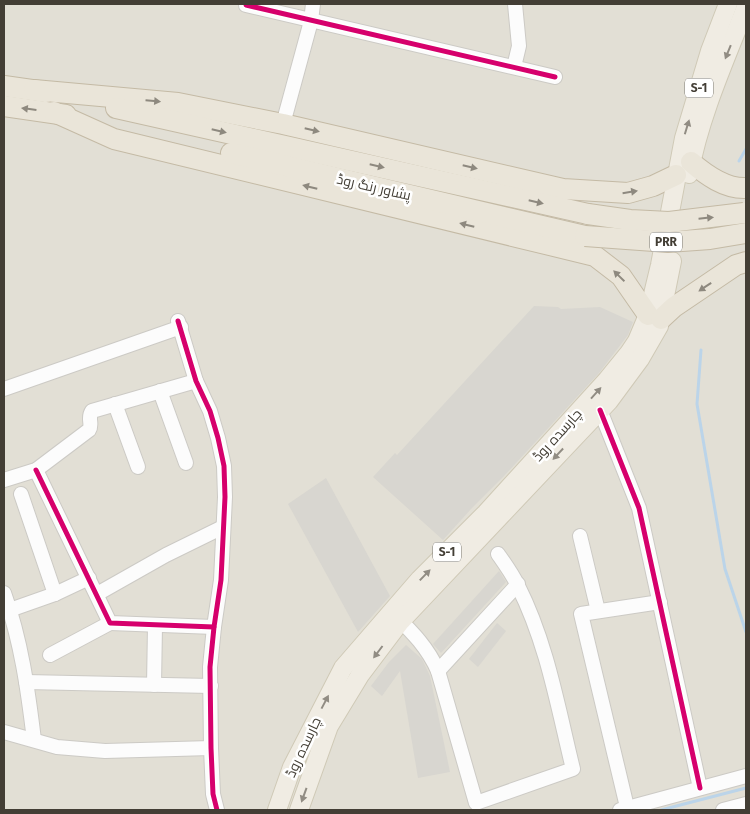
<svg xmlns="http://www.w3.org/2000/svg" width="750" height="814" font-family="'Fira Sans',Cairo,sans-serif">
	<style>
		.residential { fill: #e2dfd5 }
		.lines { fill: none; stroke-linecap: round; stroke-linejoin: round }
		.stream { stroke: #bbd4e9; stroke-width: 3 }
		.building { fill: #d8d6d0 }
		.minor-casing { stroke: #cccac5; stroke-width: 16 }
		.major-casing { stroke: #cfc9b6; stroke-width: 20 }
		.highway-casing { stroke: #c4baa5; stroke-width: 22 }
		.minor { stroke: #fcfcfc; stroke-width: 14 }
		.major { stroke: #f0ece3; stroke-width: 18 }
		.highway { stroke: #eae5d9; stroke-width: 20 }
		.highway-bridge-casing { stroke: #c4baa5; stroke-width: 22; stroke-linecap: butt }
		.highway-bridge { stroke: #eae5d9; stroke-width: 20 }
		.cycleway-casing { stroke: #fff; stroke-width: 8 }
		.cycleway { stroke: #d6006c; stroke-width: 5 }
		.oneway { fill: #918c83 }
		.oneway2 { fill: #8e897f }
		.labels { text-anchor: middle; stroke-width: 5; stroke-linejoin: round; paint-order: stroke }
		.shield { fill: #fff; stroke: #7b7872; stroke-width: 1 }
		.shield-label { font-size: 12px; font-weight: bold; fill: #433e35 }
		.street-label { font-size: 14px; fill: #433e35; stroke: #fff }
	</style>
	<rect width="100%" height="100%" fill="#eeede8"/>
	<rect class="residential" x="4" y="4" width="742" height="806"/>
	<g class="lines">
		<g class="stream">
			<polyline points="739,161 746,149"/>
			<polyline points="701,350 697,404 725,569 746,632"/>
			<polyline points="661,810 746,788"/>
		</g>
	</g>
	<g class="building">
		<polygon points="534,306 558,307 561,309 600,307 633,322 628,335 599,373 504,476 472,508 443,540 373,477 395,453 397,455"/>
		<polygon points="326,478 390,596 358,632 288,504"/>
		<polygon points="499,571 506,582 441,653 433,644"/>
		<polygon points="497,623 506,631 478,667 469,659"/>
		<polygon points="406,645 422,659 430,676 450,772 418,778 400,671 382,696 371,686 389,662"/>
	</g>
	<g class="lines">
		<g class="minor-casing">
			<g id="minor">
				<polyline points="246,4 246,5 555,77"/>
				<polyline points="514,67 519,46 515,4"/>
				<polyline points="283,124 311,21 313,4"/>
				<polyline points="178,321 196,381 210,411 218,438 224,466 225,497 221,580 214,627 210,667 211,748 213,794 217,810"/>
				<polyline points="4,389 181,327"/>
				<polyline points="160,391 186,463"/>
				<polyline points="115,404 138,467"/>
				<polyline points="600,410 639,508 700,788"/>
				<polyline points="36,470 110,623 214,627"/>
				<path d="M4,480L36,470L89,430C93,424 87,418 92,411L196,381"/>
				<polyline points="21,494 55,594"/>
				<polyline points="580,536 598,611"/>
				<path d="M4,593C21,640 28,690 34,740"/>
				<polyline points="97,594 166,555 223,527"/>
				<polyline points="4,612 55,594 89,578"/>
				<path d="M395,615C413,633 428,648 438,671L476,803L573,769C558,708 547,643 518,586C513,575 505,564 498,554"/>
				<polyline points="50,655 110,623"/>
				<polyline points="438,671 518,584"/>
				<polyline points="26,682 211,686"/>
				<polyline points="154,685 155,626"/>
				<polyline points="4,732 57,747 105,751 211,748"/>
				<polyline points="627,807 581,614 660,602"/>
				<polyline points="620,810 746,776"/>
				<polyline points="723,810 746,804"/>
			</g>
		</g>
		<g class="major-casing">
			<g id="major">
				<path d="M689,174C699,118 725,60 746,7"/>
				<polyline points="277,810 292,767 343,668 420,579 486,513 607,380 629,353 637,341 648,315 660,265 684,138 710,51 728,4"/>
				<polyline points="299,810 329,726 360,675 400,622 609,401 640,359 659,326 672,261"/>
			</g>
		</g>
		<g class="highway-casing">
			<g id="highway">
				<polyline points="4,86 46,92"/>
				<polyline points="34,90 178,103 283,124 563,189 628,193 653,186 676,175"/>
				<polyline points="4,106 66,115"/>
				<polyline points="116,108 588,214"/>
				<polyline points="54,112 114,139 595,256 621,276 648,315"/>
				<polyline points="231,153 585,236"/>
				<path d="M691,162C706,175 725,189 746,188"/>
				<polyline points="661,319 674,307 736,265 746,262"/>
			</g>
		</g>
		<use href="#minor" class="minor"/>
		<use href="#major" class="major"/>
		<use href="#highway" class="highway"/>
		<g class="highway-bridge-casing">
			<g id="highway-bridge">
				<polyline points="588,214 630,220 669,222 744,213"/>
				<polyline points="585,236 668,242 710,239 746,233"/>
			</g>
		</g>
		<use href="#highway-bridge" class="highway-bridge"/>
		<g class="cycleway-casing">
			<g id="cycleway">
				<polyline points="246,4 246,5 555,77"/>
				<polyline points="178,321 196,381 210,411 218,438 224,466 225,497 221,580 214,627 210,667 211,748 213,794 217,810"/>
				<polyline points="600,410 639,508 700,788"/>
				<polyline points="36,470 110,623 214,627"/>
			</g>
		</g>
		<use href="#cycleway" class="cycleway"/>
	</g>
	<defs><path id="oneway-solid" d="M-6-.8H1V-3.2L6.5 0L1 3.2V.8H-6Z" transform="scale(1.25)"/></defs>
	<g class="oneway">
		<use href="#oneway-solid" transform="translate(728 52) rotate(112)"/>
		<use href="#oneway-solid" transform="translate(687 127) rotate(-73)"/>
		<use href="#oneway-solid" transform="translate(596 393) rotate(-48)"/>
		<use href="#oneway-solid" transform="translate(558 454) rotate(133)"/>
		<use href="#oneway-solid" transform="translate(425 575) rotate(-46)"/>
		<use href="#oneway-solid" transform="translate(378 652) rotate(127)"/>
		<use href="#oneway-solid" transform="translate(325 702) rotate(-62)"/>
		<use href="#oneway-solid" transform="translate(304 795) rotate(110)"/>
	</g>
	<g class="oneway2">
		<use href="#oneway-solid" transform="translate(153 101) rotate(5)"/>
		<use href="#oneway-solid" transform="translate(29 109) rotate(-173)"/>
		<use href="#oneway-solid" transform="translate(312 130) rotate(13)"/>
		<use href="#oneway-solid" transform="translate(219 131) rotate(13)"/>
		<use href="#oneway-solid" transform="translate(377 166) rotate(13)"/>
		<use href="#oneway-solid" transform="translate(470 167) rotate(13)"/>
		<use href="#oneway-solid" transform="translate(310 187) rotate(-166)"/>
		<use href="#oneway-solid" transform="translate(630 192) rotate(-9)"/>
		<use href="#oneway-solid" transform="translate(536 202) rotate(13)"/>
		<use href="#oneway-solid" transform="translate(706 218) rotate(-6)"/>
		<use href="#oneway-solid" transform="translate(467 225) rotate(-166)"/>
		<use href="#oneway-solid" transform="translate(619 276) rotate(-136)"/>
		<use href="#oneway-solid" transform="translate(705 287) rotate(146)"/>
	</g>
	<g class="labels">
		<g class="shield">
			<rect x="685" y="78.5" width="28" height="19" rx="4"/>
			<rect x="650" y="232.5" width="32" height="19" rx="4"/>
			<rect x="433" y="542.5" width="28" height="19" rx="4"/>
		</g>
		<g class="shield-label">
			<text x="699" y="92">S-1</text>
			<text x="666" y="246">PRR</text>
			<text x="447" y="556">S-1</text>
		</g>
		<g class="street-label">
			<text transform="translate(374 187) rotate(13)" y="5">پشاور رنگ روڈ</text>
			<text transform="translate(557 435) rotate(-48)" y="5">چارسدہ روڈ</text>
			<text transform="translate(303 747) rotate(-65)" y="5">چارسدہ روڈ</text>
		</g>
	</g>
	<rect width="750" height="814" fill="none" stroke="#433e35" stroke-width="10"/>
</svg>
